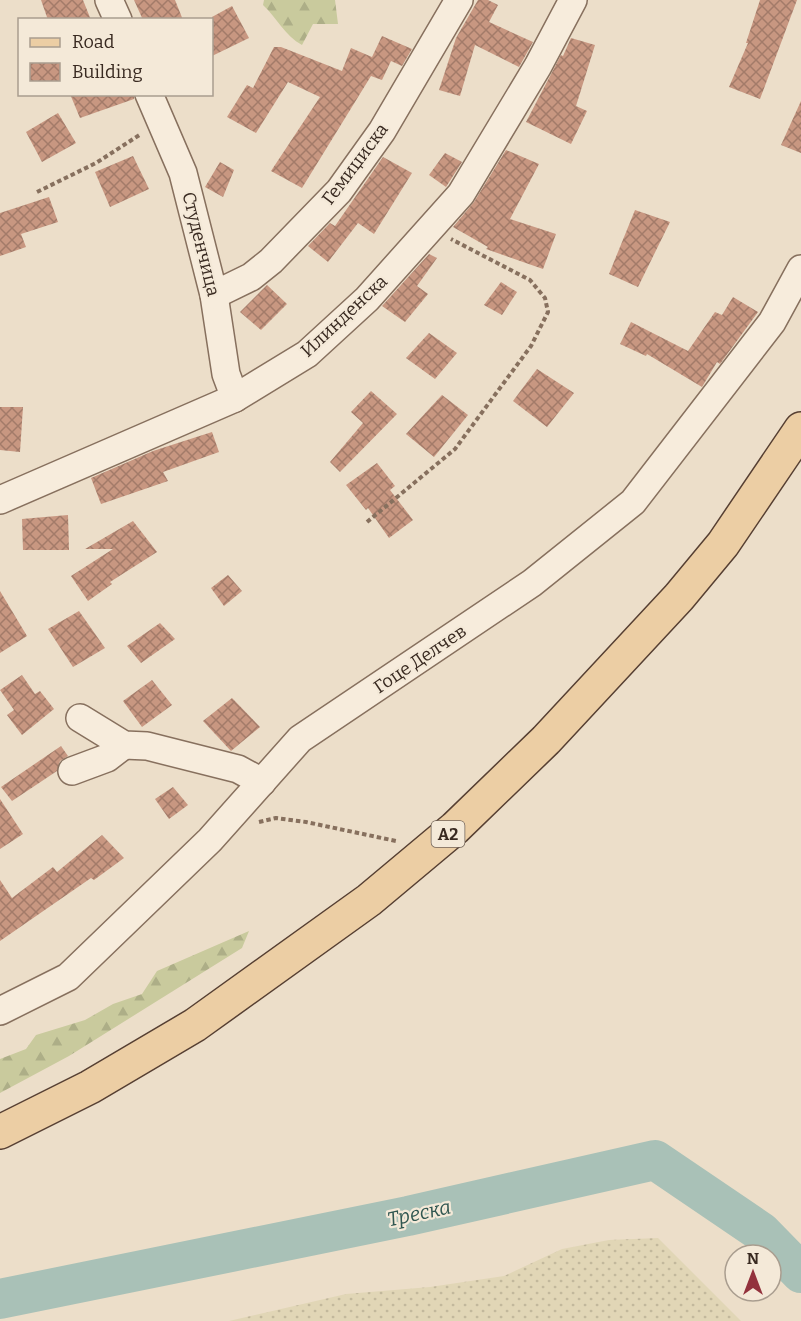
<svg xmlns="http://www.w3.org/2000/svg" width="801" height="1321" font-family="Bitter,serif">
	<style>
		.farmland { fill: url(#farmland-dots) }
		.forest { fill: url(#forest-firs) }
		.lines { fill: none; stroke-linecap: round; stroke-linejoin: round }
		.river { stroke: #a9c1b7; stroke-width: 40 }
		.building { fill: url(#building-cross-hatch) }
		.minor-casing { stroke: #87705e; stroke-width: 30 }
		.primary-casing { stroke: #563f32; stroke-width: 36 }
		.path { stroke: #87705e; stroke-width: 4; stroke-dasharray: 4.5 3; stroke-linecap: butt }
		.minor { stroke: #f7ecdc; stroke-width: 27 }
		.primary { stroke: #eccea4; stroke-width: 33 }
		.labels { text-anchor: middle; stroke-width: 4.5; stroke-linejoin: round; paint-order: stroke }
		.shield { fill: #f4e9d8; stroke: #716358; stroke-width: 1.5 }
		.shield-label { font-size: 16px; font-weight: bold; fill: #392a21 }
		.street-label { font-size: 18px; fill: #392a21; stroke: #f4e9d8 }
		.water-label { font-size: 20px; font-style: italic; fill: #315751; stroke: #f4e9d8 }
	</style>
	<defs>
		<pattern id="farmland-dots" width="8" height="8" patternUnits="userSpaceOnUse" patternTransform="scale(1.5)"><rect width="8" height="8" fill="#e1d6b6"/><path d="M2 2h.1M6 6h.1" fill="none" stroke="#c2b89c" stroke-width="1.8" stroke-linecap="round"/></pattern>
		<pattern id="forest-firs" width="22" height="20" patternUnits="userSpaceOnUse" patternTransform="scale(1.5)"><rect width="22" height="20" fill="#c9ca9d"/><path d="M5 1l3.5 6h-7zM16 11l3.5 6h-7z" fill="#adae87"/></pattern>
		<pattern id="building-cross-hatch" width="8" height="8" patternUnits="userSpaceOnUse" patternTransform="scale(1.5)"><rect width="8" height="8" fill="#c89781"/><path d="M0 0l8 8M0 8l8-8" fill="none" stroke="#a37b69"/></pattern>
	</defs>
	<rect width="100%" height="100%" fill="#ecdec9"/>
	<polygon class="farmland" points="658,1238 741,1321 229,1321 346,1294 430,1287 504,1276 562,1249 609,1240"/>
	<g class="forest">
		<path d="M264,0H335L338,24H313L302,45C285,36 277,18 263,5Z"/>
		<polygon points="249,931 242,948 69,1056 0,1093 0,1059 26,1049 36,1035 85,1020 113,1004 142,994 157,971"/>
	</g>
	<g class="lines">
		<polyline class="river" points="0,1299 408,1216 655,1160 761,1232 801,1273"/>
	</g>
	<g class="building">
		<polygon points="41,0 83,0 91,20 48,20"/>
		<polygon points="134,0 175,0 183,20 143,20"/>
		<polygon points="478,0 488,0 498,5 489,22 533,42 519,67 475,45 460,96 439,90 456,38"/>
		<polygon points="760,0 797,0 760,99 729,87 748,43 746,43"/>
		<polygon points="232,6 249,38 212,56 212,17"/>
		<polygon points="382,36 412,49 402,66 391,61 382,80 371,76 302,188 271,171 320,97 288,82 256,133 227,117 247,85 253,88 274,47 281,47 342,71 351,48 372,57"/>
		<polygon points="571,38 595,45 576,106 587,111 571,144 526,122 561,55 563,56"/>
		<polygon points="70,94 134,94 134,99 80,118"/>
		<polygon points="801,101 801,153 781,145"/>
		<polygon points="58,113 76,143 42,162 26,132"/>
		<polygon points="506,150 539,164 510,219 556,234 543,269 486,249 488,247 453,227 474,202"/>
		<polygon points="445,153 462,162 446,187 429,175"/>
		<polygon points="133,156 149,189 110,207 95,172"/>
		<polygon points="383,157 412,173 374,234 358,223 328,262 308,246 330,223 335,226"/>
		<polygon points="220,162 234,170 223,197 205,187"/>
		<polygon points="49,197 58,222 21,234 26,247 0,256 0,213"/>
		<polygon points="635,210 670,222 638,287 609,274"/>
		<polygon points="429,254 437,258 417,286 428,294 405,322 382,306"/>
		<polygon points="501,282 517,292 502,315 484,305"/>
		<polygon points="267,285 287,304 261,330 240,312"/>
		<polygon points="733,297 758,312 720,364 717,362 702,387 647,354 646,356 620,344 631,322 688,351 715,312 722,315"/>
		<polygon points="429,333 457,353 435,379 406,358"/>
		<polygon points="537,369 574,393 547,427 513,401"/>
		<polygon points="371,391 397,414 340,472 330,462 363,423 351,412"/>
		<polygon points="442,395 468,415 434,457 406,434"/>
		<polygon points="0,407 23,407 20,452 0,450"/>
		<polygon points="212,432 219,452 163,472 168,481 101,504 91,478 153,451"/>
		<polygon points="377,463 395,486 390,490 413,520 389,538 368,508 366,510 346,485"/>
		<polygon points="68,515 69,550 23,550 22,519"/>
		<polygon points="133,521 157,552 110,582 112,584 88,601 71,576 113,549 85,549"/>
		<polygon points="228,575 242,591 224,606 211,588"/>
		<polygon points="0,591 27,636 0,653"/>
		<polygon points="79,611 105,648 73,667 48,629"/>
		<polygon points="160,623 175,639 141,663 127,646"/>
		<polygon points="22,675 35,694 40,691 54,709 22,735 7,715 14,710 0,690"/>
		<polygon points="152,680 172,705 142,727 123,701"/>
		<polygon points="232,698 260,727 231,751 203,721"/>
		<polygon points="61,746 68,756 60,761 57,771 12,801 1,787"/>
		<polygon points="173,787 188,805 169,819 155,799"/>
		<polygon points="0,799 23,834 0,849"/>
		<polygon points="102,835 124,858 94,880 91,878 0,941 0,880 12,898 53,867 57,872"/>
	</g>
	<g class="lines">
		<g class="minor-casing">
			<g id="minor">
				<polyline points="109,0 118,20"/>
				<polyline points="149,94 183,173 214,295 226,374 235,398"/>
				<polyline points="214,295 251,277 271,261 339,191 382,131 459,0"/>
				<polyline points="0,500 235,398 307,354 367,299 461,194 538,66 573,0"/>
				<polyline points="80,718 124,745 147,746 238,769 262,782"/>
				<polyline points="72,771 107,758 124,745"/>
				<polyline points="0,1011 68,977 210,840 300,739 532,583 633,502 772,322 801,269"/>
			</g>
		</g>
		<g class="primary-casing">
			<polyline id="primary" points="0,1132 90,1087 195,1025 369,900 455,828 546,740 679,597 723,544 801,429"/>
		</g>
		<g class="path">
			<polyline points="37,192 96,163 141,134"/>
			<polyline points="367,522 455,449 531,346 548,312 545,298 530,280 451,239"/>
			<polyline points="259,822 276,818 306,822 396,841"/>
		</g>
		<use href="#minor" class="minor"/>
		<use href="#primary" class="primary"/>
	</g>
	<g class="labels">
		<rect class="shield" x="431.5" y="821" width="33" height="26" rx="4.5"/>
		<g class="shield-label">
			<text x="448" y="840">A2</text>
		</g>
		<g class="street-label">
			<text transform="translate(355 164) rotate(-53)" y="6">Гемиџиска</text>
			<text transform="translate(201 244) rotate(76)" y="6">Студенчица</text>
			<text transform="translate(344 316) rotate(-43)" y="6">Илинденска</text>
			<text transform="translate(420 659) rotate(-34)" y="6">Гоце Делчев</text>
		</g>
		<g class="water-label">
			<text transform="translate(419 1213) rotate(-12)" y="7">Треска</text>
		</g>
	</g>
	<rect x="18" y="18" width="195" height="78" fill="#f4e9d8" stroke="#a99d8f" stroke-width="1.5"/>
	<rect x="30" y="38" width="30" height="9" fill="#eccea4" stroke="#a99d8f" stroke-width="1.5"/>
	<text x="72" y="48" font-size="18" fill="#392a21">Road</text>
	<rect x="30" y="63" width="30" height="18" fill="url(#building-cross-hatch)" stroke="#a99d8f" stroke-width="1.5"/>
	<text x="72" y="78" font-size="18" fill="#392a21">Building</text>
	<g transform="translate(753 1273)"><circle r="28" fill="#f4e9d8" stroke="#a99d8f" stroke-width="1.5"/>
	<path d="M0-4.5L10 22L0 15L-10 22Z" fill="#93323d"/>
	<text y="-9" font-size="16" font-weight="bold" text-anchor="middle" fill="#392a21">N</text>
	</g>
</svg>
